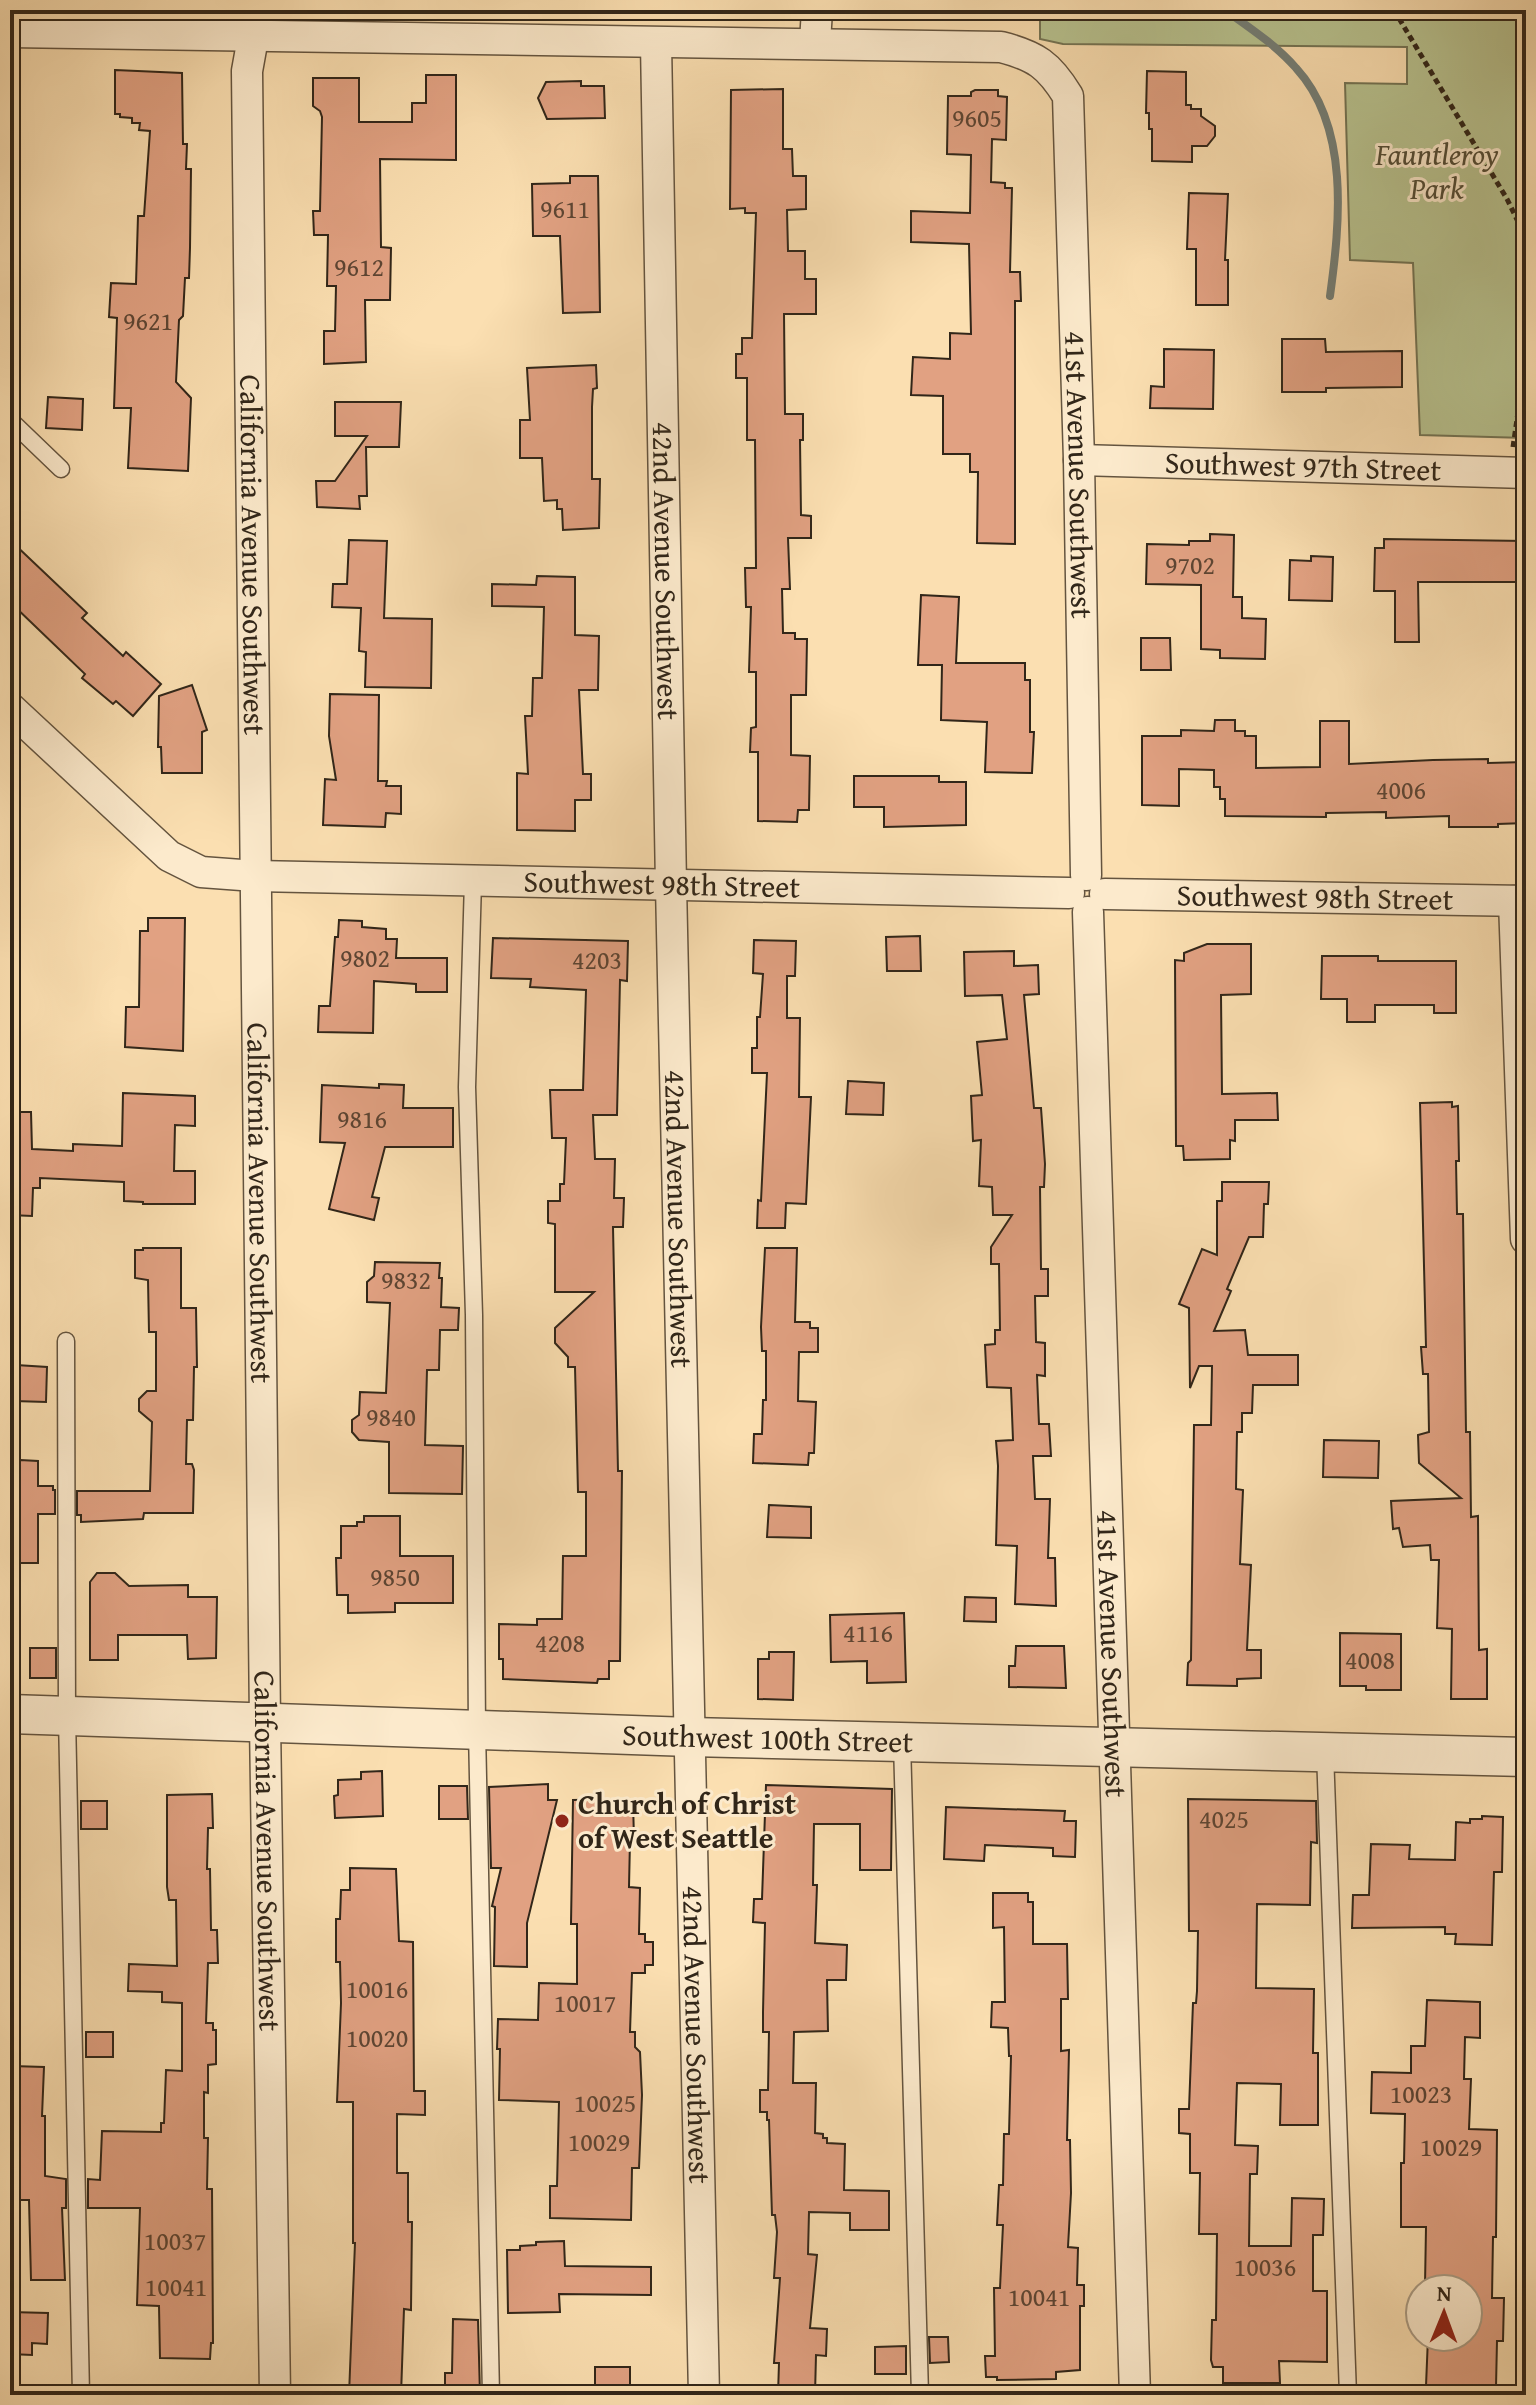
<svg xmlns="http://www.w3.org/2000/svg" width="1536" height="2405" font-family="'Gentium Book Plus',serif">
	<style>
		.green { fill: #b8c390; stroke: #747454; stroke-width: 2 }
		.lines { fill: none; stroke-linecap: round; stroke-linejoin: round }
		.stream { stroke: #757f77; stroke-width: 8 }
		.building { fill: #e1a182; stroke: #312619; stroke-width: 2 }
		.service-casing { stroke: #64543f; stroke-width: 19 }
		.minor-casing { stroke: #64543f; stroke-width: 33 }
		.tertiary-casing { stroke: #64543f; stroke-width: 41 }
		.path { stroke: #312619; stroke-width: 5; stroke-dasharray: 6 4; stroke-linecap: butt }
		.service { stroke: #fceacc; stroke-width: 16 }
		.minor { stroke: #fceacc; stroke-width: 30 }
		.tertiary { stroke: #fceacc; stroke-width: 38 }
		.poi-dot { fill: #8f2418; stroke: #fceacc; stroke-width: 3 }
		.labels { text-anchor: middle; stroke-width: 6; stroke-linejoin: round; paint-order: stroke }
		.number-label { font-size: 26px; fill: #5d4533 }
		.park-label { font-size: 30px; font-style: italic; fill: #534d37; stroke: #fceacc }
		.street-label { font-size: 30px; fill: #312619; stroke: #fceacc }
		.poi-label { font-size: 30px; font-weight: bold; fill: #312619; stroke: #fceacc; text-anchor: start }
	</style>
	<rect width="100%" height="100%" fill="#fbdfb1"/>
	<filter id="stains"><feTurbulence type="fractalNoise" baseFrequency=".0025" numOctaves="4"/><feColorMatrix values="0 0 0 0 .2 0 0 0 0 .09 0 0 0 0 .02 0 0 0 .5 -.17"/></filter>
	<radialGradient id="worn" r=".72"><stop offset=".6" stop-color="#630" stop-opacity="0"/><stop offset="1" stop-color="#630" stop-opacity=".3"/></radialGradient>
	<polygon class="green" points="1040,10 1526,10 1526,438 1420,435 1413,263 1350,260 1345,83 1407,84 1407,47 1063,44 1040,39"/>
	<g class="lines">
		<path class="stream" d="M1225,10C1250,28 1276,45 1296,68C1350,127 1340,223 1330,296"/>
	</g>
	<g class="building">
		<polygon points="115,70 182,73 183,144 187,144 186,169 191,169 190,248 189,278 185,278 183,316 179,320 176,382 191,398 188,471 128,468 131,408 114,408 117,318 109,317 111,283 136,284 138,216 144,216 150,131 139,130 140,123 132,123 132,118 120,117 120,114 115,114"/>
		<polygon points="1147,71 1186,72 1186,105 1191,105 1191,109 1201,109 1201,116 1215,126 1215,136 1207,146 1192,146 1192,162 1152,161 1152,129 1149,129 1149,113 1146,113"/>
		<polygon points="426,75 456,75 456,160 380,159 381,247 391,248 390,300 365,300 366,362 324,364 324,331 335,331 336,286 327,286 328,235 314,235 313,211 320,211 322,117 320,111 313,106 313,78 359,78 359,122 412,122 412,103 426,103"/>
		<polygon points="581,81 581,86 604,86 605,118 547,119 538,98 546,82"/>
		<polygon points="783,89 783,149 792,149 793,176 806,176 806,209 787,210 788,251 805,251 805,279 816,279 816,314 784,314 785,414 803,414 803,440 800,440 801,515 811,516 811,538 788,538 790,589 782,589 783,633 795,633 795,639 807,639 806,695 791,695 791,755 810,756 809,810 798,810 797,822 758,821 758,752 750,752 751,728 756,727 756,672 749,672 751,607 746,607 745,568 756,568 755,440 747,440 747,378 736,378 736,354 742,354 742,338 752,338 756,213 745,213 745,208 730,209 731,90"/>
		<polygon points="975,90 998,90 998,96 1007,97 1006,140 992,139 991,182 1005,183 1005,188 1012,188 1010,272 1020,272 1021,301 1015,301 1015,544 977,543 978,472 970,472 970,454 943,454 943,396 911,395 913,357 950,359 950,333 971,334 969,244 911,242 911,211 970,213 971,155 947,154 948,96 971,96 971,92"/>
		<polygon points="570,176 598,176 600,312 563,313 560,236 533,236 532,184 570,183"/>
		<polygon points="1189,193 1228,194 1225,260 1228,260 1228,305 1196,305 1196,249 1187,249"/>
		<polygon points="1282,339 1325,339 1326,352 1402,351 1402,387 1326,388 1326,392 1282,392"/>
		<polygon points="1164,349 1214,350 1213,409 1150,408 1151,386 1164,387"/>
		<polygon points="596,365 597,388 593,389 592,407 592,479 600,479 599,528 563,530 562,509 557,509 557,500 544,501 542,458 520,458 520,420 530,420 527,368"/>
		<polygon points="48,397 83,399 82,430 46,428"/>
		<polygon points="335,402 401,402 399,447 366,447 367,496 359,496 360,509 317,507 316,481 335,481 367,436 335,436"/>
		<polygon points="1210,534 1234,535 1233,597 1242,597 1242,618 1266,619 1265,659 1220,658 1220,650 1201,649 1201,585 1146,584 1147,544 1189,545 1189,541 1210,541"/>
		<polygon points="1384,539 1526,541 1526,582 1418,582 1419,642 1395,642 1395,591 1374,591 1375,548 1384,548"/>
		<polygon points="10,540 87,613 82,618 123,656 126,652 161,684 133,716 116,701 113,704 82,678 85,674 10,602"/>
		<polygon points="349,540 387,541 384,618 432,619 431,688 365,687 366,652 359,651 361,608 332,607 333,584 347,584"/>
		<polygon points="1311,556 1333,557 1332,601 1289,600 1290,560 1311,561"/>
		<polygon points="537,576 575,577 575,635 599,636 598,690 579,690 583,774 591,774 591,800 575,800 575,831 517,830 517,773 528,774 525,716 532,716 533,678 542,678 544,607 492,606 492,584 536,585"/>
		<polygon points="921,595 959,597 956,663 1025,663 1025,680 1030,680 1030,732 1034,732 1032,773 985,772 987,722 941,720 942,665 918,665"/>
		<polygon points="1141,638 1170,638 1171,670 1141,670"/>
		<polygon points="192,685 207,730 202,732 202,773 162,773 161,747 158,747 159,696"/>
		<polygon points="330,694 379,695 378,781 387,781 386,786 401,786 401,814 386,813 385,827 323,825 325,779 336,780 329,736"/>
		<polygon points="1215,720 1235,720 1235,731 1245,731 1245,736 1256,736 1256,768 1320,767 1320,721 1349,721 1349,764 1433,760 1488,759 1488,763 1526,762 1526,823 1498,824 1498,827 1449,827 1449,816 1386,818 1386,812 1326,813 1326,817 1225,816 1225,799 1220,799 1220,787 1214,787 1214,770 1179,769 1179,806 1142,805 1142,736 1181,736 1181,730 1214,731"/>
		<polygon points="854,776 939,776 939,782 966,782 966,825 884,827 884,807 854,807"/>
		<polygon points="148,918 185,918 183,1051 125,1047 126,1007 139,1007 140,931 148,931"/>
		<polygon points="339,920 362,921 362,927 386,929 386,939 397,939 396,958 447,958 447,992 416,992 416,984 374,981 373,1033 318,1032 319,1006 330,1006 335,937 338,937"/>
		<polygon points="920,936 921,971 887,971 886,937"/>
		<polygon points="493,938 628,941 627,981 620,980 617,1115 593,1115 595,1159 615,1159 614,1198 624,1198 623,1227 613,1227 618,1471 622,1471 620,1661 609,1661 609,1679 598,1679 597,1683 503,1679 503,1659 499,1659 499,1624 537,1625 537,1619 562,1619 563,1556 586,1556 586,1492 578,1492 575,1367 568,1367 568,1357 555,1343 555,1328 594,1292 555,1292 555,1224 548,1223 548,1201 560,1201 560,1184 564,1184 566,1138 552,1138 550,1090 583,1090 586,990 530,987 531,979 491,978"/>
		<polygon points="754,940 796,941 795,976 787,976 787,1018 800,1018 799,1097 811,1097 806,1204 786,1203 785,1228 757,1228 758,1200 761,1201 767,1073 752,1073 752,1048 757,1048 757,1017 760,1017 763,974 753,973"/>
		<polygon points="1207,944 1251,944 1251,994 1221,995 1222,1094 1277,1093 1278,1120 1235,1120 1235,1141 1230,1140 1230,1159 1184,1160 1183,1146 1176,1146 1175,960 1184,961 1184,953"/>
		<polygon points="1014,951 1014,966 1038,965 1039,994 1024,995 1034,1108 1041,1108 1045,1164 1044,1187 1040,1187 1041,1269 1048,1269 1048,1296 1035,1296 1036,1342 1045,1343 1045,1376 1037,1375 1039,1424 1049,1424 1051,1456 1033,1456 1035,1499 1050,1499 1048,1558 1055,1558 1056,1606 1015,1604 1017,1546 996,1545 998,1466 996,1441 1013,1440 1011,1388 987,1387 985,1345 995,1344 995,1330 1000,1330 999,1264 991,1264 991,1247 1012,1215 993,1215 992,1187 979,1186 981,1140 973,1141 971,1096 982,1095 977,1042 1007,1039 1002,995 965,996 964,952"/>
		<polygon points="1322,956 1378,956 1378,961 1456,961 1456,1013 1434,1013 1434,1005 1375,1005 1375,1022 1347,1022 1347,999 1321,999"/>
		<polygon points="848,1081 884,1083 883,1115 846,1114"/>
		<polygon points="379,1084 404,1085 403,1108 453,1108 453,1147 385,1147 372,1197 379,1198 374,1220 329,1209 345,1143 320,1142 322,1085 379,1088"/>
		<polygon points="123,1093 195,1096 195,1126 175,1125 174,1171 195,1171 195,1204 143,1204 143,1202 124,1201 124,1182 40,1178 40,1188 33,1188 32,1216 10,1215 10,1112 31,1112 32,1149 73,1151 73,1144 122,1146"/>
		<polygon points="1452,1102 1452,1107 1458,1106 1459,1161 1456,1161 1457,1214 1463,1214 1466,1432 1470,1432 1471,1517 1478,1516 1479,1650 1487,1649 1487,1699 1451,1699 1452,1629 1437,1628 1439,1560 1431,1560 1430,1545 1403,1547 1399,1528 1393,1529 1391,1501 1461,1498 1419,1463 1418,1435 1429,1432 1428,1374 1423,1374 1421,1347 1426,1347 1420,1103"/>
		<polygon points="1222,1182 1269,1182 1268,1204 1264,1204 1263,1237 1249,1237 1227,1289 1231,1291 1214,1331 1245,1330 1248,1355 1298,1355 1298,1385 1253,1385 1252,1413 1242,1413 1242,1432 1237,1432 1236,1489 1243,1490 1240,1564 1251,1565 1247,1650 1261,1650 1261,1678 1237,1679 1237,1686 1187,1685 1188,1663 1191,1660 1194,1425 1211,1425 1212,1366 1199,1366 1190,1388 1189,1308 1179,1304 1202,1249 1217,1255 1217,1201 1222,1201"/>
		<polygon points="143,1248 181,1248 181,1308 196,1308 197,1367 194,1367 193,1420 187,1420 186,1464 192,1464 194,1470 193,1513 144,1513 143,1519 81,1522 81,1515 77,1515 77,1491 150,1491 152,1422 139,1411 139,1399 147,1391 156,1391 156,1332 149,1332 148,1280 135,1278 135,1250 143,1250"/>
		<polygon points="765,1248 797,1248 795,1322 810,1322 810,1328 818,1328 818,1352 799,1352 798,1401 816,1402 814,1453 809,1453 808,1465 753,1463 754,1434 762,1434 763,1400 766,1400 766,1351 762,1351 761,1327"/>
		<polygon points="375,1262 440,1263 439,1278 442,1278 441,1307 459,1308 458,1330 440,1330 439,1370 427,1370 425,1445 463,1446 462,1494 389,1493 389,1442 359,1440 352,1432 352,1420 359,1415 360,1392 386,1393 390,1303 367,1302 367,1282 374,1276"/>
		<polygon points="16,1365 47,1367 46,1402 14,1401"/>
		<polygon points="1324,1440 1379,1441 1378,1478 1323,1477"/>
		<polygon points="20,1460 38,1461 38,1486 53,1486 53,1490 55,1490 55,1514 38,1514 38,1563 10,1563 10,1523 17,1523"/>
		<polygon points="769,1505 811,1507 811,1538 767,1537"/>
		<polygon points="364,1516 400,1516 400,1556 453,1556 453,1603 395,1603 395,1612 348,1613 348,1595 337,1595 336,1558 341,1558 341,1526 357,1526 357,1522 364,1522"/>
		<polygon points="97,1573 115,1573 129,1586 188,1585 188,1597 217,1597 216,1658 188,1659 187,1635 118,1635 118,1660 90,1660 90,1582"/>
		<polygon points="965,1597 996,1598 996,1622 964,1621"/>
		<polygon points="904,1613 906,1682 867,1683 867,1661 831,1662 830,1615"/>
		<polygon points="1340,1633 1401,1634 1401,1690 1366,1690 1366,1686 1340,1686"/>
		<polygon points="1016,1646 1064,1646 1066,1688 1009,1687 1009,1666 1015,1666"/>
		<rect x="30" y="1648" width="26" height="30"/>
		<polygon points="769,1652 794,1652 793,1700 758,1699 758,1659 769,1659"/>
		<polygon points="382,1771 383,1816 335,1818 334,1796 338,1795 338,1780 361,1779 361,1772"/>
		<polygon points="548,1784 548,1800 557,1800 527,1923 527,1967 494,1966 495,1907 492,1906 501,1868 491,1868 489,1787"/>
		<polygon points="766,1785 892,1789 891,1870 860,1870 860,1824 814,1824 813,1885 817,1885 815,1943 847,1945 846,1980 827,1980 828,2031 794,2032 793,2083 816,2083 815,2133 823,2134 823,2138 827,2138 827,2143 845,2144 844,2190 889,2191 889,2230 850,2230 850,2213 809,2212 808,2254 817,2255 810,2328 827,2329 826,2356 816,2355 815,2395 778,2395 779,2363 774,2363 780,2278 774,2278 777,2232 775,2215 772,2215 769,2120 767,2120 767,2112 760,2112 760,2090 768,2090 769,2032 763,2032 763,2012 765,1923 753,1922 754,1899 762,1899"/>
		<polygon points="439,1786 467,1786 468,1819 439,1819"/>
		<polygon points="212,1794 213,1828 208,1828 207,1869 210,1869 211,1930 217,1930 218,1963 208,1963 206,2023 213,2023 213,2030 216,2030 216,2064 208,2065 208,2093 204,2092 204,2138 208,2138 207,2189 212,2189 213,2343 211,2343 210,2359 160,2358 159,2306 137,2305 140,2208 88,2208 88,2179 100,2180 102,2131 161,2132 161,2123 164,2123 166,2070 182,2071 182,2003 162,2002 162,1992 128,1991 129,1964 177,1966 176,1900 169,1900 167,1887 167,1795"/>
		<polygon points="625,1799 633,1801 634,1840 630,1840 629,1887 640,1888 639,1934 645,1934 645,1942 653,1942 653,1965 645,1965 645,1973 632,1973 630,2032 635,2032 635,2047 640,2052 642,2095 639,2168 632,2168 631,2220 550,2218 550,2186 557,2186 559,2102 499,2100 500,2049 497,2049 498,2019 538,2020 539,1983 577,1984 577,1924 571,1924 573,1800"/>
		<polygon points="1188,1799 1316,1801 1317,1843 1311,1842 1310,1905 1257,1904 1256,1988 1314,1989 1313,2053 1318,2053 1318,2125 1280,2125 1281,2084 1237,2083 1235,2145 1258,2146 1257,2174 1250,2174 1249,2246 1291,2246 1292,2198 1324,2199 1323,2235 1313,2235 1313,2291 1327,2291 1327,2362 1279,2361 1280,2383 1223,2383 1223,2367 1213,2367 1211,2360 1212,2320 1216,2320 1217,2234 1199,2234 1200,2173 1190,2173 1190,2134 1179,2133 1179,2109 1189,2109 1193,2003 1196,2003 1197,1991 1198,1931 1189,1931"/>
		<rect x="81" y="1801" width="26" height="28"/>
		<polygon points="946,1807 1065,1811 1064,1821 1076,1821 1075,1857 1053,1856 1053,1848 985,1845 984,1861 944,1859"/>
		<polygon points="1482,1816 1503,1817 1502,1872 1494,1872 1492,1945 1455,1944 1456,1934 1445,1934 1445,1927 1352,1928 1353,1895 1369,1895 1371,1844 1410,1845 1409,1859 1455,1860 1456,1822 1470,1823 1470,1819 1482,1819"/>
		<polygon points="350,1868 396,1869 399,1941 413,1942 414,2091 425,2091 425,2115 397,2114 397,2173 408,2173 408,2222 412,2222 411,2310 404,2309 401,2395 349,2395 355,2243 353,2243 353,2102 337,2102 341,2003 340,1962 336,1962 336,1919 340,1919 341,1890 350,1890"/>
		<polygon points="993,1893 1028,1893 1028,1902 1033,1902 1033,1944 1067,1944 1068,1999 1061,1999 1061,2051 1069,2050 1067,2140 1070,2140 1071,2193 1068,2247 1078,2248 1077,2285 1084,2285 1084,2306 1080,2306 1080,2370 1056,2372 1056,2379 997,2380 997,2377 986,2377 985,2356 995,2356 994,2288 1000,2288 1003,2225 997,2225 999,2185 1003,2185 1004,2134 1009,2134 1011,2056 1009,2056 1008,2028 991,2027 992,2002 1005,2002 1004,1927 993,1928"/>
		<polygon points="1427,2000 1480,2002 1480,2038 1465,2037 1464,2079 1471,2079 1469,2129 1497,2130 1496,2237 1493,2237 1492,2298 1504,2298 1503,2341 1497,2341 1496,2387 1426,2386 1428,2337 1468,2337 1468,2287 1425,2286 1426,2227 1401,2227 1401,2163 1404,2163 1405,2114 1371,2113 1372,2072 1411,2073 1411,2046 1425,2046"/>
		<rect x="86" y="2032" width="27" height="25"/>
		<polygon points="12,2066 44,2067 42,2116 45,2116 45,2176 66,2179 66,2208 62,2208 65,2280 31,2280 29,2200 10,2200"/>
		<polygon points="564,2241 565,2266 651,2267 651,2295 559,2294 560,2312 508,2313 507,2250 520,2250 520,2246 536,2245 536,2242"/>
		<polygon points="10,2312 48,2313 47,2344 32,2343 32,2355 10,2354"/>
		<polygon points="453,2319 478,2320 480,2395 445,2395 445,2373 452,2373"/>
		<polygon points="929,2337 948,2337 949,2362 930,2363"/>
		<polygon points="906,2346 906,2374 875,2374 875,2347"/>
		<rect x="595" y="2367" width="35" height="28"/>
	</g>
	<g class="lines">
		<g class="service-casing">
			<g id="service">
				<polyline points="10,420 61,469"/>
				<polyline points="473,881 467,1087 474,1315 477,1730 491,2395"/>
				<polyline points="66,1341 67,1716 81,2395"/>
				<polyline points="902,1742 920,2395"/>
				<polyline points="1325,1752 1348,2395"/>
			</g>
		</g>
		<g class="minor-casing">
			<g id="minor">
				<path id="s1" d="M258,10L247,71L265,1722L275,2395"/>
				<path id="s2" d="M10,32L1001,47C1036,56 1049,65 1068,96L1079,460L1086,875"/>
				<polyline points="815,42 817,10"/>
				<path id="s3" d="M656,43L671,885L704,2395"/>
				<path id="s4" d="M1079,460L1526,473"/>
				<path id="s5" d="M10,708L169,856L201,872L255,876L1069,893"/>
				<path id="s6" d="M1105,894L1526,901"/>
				<polyline points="1514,901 1526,1239"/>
				<path id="s7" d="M1088,912L1135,2395"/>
			</g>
		</g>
		<g class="tertiary-casing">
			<g id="tertiary">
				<path id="s8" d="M10,1714L690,1737L1526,1757"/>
			</g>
		</g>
		<g class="path">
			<polyline points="1394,10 1507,199 1525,236 1526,249"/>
			<polyline points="1513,447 1526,357"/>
		</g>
		<use href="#service" class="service"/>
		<use href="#minor" class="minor"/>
		<use href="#tertiary" class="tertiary"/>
	</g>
	<circle class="poi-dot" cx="562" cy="1821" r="8"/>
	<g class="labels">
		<g class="number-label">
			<text x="977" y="127">9605</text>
			<text x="565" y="218">9611</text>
			<text x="359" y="276">9612</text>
			<text x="148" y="330">9621</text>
			<text x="1190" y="574">9702</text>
			<text x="1401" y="799">4006</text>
			<text x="365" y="967">9802</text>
			<text x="597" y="969">4203</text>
			<text x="362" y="1128">9816</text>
			<text x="406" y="1289">9832</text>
			<text x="391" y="1426">9840</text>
			<text x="395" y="1586">9850</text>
			<text x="868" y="1642">4116</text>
			<text x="560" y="1652">4208</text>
			<text x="1370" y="1669">4008</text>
			<text x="1224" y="1828">4025</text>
			<text x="377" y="1998">10016</text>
			<text x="585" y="2012">10017</text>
			<text x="377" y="2047">10020</text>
			<text x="1421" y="2103">10023</text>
			<text x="605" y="2112">10025</text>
			<text x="599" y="2151">10029</text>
			<text x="1451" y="2156">10029</text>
			<text x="175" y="2250">10037</text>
			<text x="1265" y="2276">10036</text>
			<text x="176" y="2296">10041</text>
			<text x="1039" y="2306">10041</text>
		</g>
		<g class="park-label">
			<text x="1437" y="165">Fauntleroy<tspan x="1437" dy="34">Park</tspan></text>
		</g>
		<g class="street-label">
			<text dy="10" stroke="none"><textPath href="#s4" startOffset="224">Southwest 97th Street</textPath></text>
			<text dy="10" stroke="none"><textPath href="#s2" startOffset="1456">41st Avenue Southwest</textPath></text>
			<text dy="10" stroke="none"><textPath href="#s1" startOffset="546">California Avenue Southwest</textPath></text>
			<text dy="10" stroke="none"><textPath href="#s3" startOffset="528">42nd Avenue Southwest</textPath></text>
			<text dy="10" stroke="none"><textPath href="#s5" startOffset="714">Southwest 98th Street</textPath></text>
			<text dy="10" stroke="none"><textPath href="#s6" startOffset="210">Southwest 98th Street</textPath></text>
			<text dy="10" stroke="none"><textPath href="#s1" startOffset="1194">California Avenue Southwest</textPath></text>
			<text dy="10" stroke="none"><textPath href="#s3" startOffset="1176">42nd Avenue Southwest</textPath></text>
			<text dy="10" stroke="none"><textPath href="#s7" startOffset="742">41st Avenue Southwest</textPath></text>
			<text dy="10" stroke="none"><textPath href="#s8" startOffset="758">Southwest 100th Street</textPath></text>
			<text dy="10" stroke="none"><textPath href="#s1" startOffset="1842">California Avenue Southwest</textPath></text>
			<text dy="10" stroke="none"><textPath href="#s3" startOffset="1992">42nd Avenue Southwest</textPath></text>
		</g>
		<g class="poi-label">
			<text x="578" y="1814">Church of Christ<tspan x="578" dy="34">of West Seattle</tspan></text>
		</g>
	</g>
	<rect width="1536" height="2405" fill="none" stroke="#fbdfb1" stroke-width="40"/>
	<rect x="12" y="12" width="1512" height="2381" fill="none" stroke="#312619" stroke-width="4"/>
	<rect x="20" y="20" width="1496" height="2365" fill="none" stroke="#312619" stroke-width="2"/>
	<g transform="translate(1444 2313) rotate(1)"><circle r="38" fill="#fceacc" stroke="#ab9c84" stroke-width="2"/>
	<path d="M0-6L14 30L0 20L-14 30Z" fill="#8f2418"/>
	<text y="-12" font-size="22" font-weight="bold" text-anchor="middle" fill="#312619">N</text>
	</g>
	<rect width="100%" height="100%" filter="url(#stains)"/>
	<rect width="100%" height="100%" fill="url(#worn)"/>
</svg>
